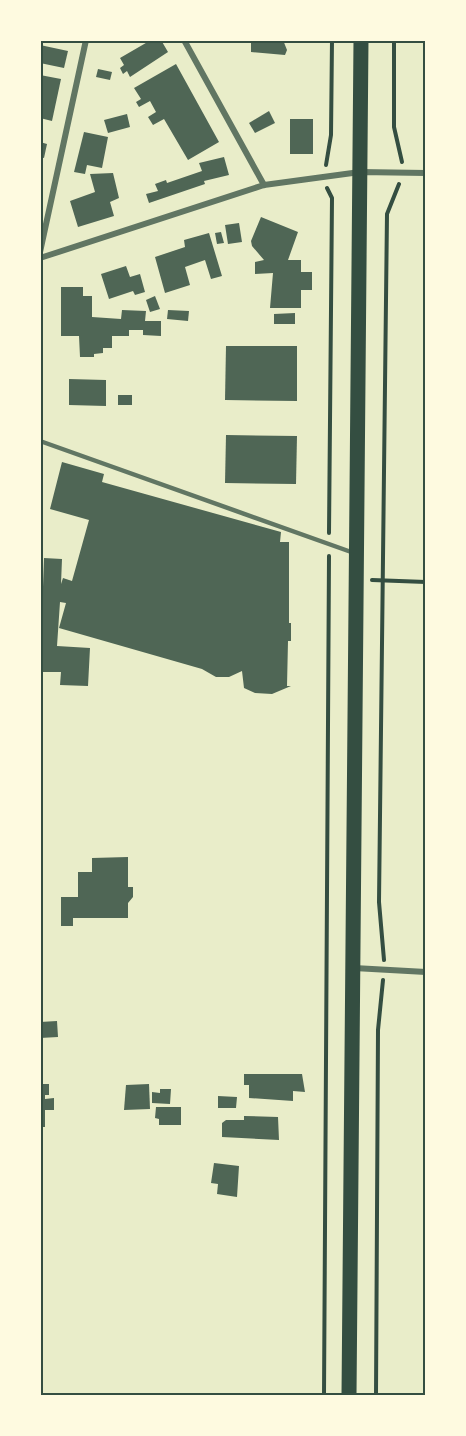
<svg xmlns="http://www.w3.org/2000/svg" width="466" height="1436" font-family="Georgia,serif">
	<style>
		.building { fill: #4f6655 }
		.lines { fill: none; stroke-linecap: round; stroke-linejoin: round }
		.path { stroke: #344e41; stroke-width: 4 }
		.service { stroke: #617663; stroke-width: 4.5 }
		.minor { stroke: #617663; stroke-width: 6 }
		.primary { stroke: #344e41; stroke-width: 15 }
		.neatline { fill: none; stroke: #344e41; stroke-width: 2 }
	</style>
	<rect width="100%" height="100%" fill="#e9edc9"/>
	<g class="building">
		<polygon points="151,40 161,40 168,52 130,77 127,71 123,74 120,68 124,65 120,58"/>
		<polygon points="251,40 283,40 287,50 285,55 251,52"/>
		<polygon points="40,45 68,51 64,68 40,63"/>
		<polygon points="176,64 219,142 188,160 164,119 153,125 148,117 156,112 150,101 139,107 136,102 141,99 134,88"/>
		<polygon points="98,69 112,72 110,80 96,77"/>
		<polygon points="40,75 61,79 52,121 40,118"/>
		<polygon points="269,111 275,123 255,133 249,123"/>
		<polygon points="127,114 130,127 108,133 104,120"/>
		<rect x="290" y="119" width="23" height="35"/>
		<polygon points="84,132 108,137 102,168 87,165 85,174 74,172"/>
		<polygon points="40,142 47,144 44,158 40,157"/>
		<polygon points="224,157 229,175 204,181 205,184 149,203 146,194 158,191 155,184 166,180 167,183 202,171 199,163"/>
		<polygon points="113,173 119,198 110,202 114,216 78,227 70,201 95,192 90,174"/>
		<polygon points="261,217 298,232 288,260 301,260 301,272 312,272 312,290 301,290 301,308 270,308 273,273 255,274 255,262 264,260 252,246 251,241"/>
		<polygon points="239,223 242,242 228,244 225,225"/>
		<polygon points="221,232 224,243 217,244 215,233"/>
		<polygon points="209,233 222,276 211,279 205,260 185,267 190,285 165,293 155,257 185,247 184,240"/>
		<polygon points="126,266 130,277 140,274 145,292 135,295 133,291 109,299 101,274"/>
		<polygon points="61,287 83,287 83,296 92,296 92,317 121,319 122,310 146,311 145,321 161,321 161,336 143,335 143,330 129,330 129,336 112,336 112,348 103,348 103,353 94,354 94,357 80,357 79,336 61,336"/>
		<polygon points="155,296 160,309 150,312 146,300"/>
		<polygon points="168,310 189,311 188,321 167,319"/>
		<polygon points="295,313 295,324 274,324 274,314"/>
		<polygon points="226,346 297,346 297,401 225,400"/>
		<polygon points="69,379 106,380 106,406 69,405"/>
		<rect x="118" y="395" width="14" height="10"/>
		<polygon points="226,435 297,436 296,484 225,483"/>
		<polygon points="62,462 104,474 102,482 281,532 280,542 289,542 289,623 291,623 291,641 288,641 287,686 291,686 272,694 255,693 244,688 242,671 229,677 216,677 202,669 59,628 66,603 60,602 57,646 90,648 88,686 60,685 61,672 40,672 44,558 62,559 61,584 63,578 72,581 89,520 50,509"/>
		<polygon points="128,857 128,887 133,887 133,897 128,903 128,918 73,918 73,926 61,926 61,897 78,897 78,872 92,872 92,858"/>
		<polygon points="57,1021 58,1037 40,1038 40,1022"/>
		<polygon points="244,1074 302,1074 305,1092 293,1091 293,1101 249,1098 249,1085 244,1085"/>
		<polygon points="40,1084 49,1084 49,1095 45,1095 45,1099 54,1098 54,1110 45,1110 45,1127 40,1127"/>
		<polygon points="149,1084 150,1109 124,1110 126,1085"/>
		<polygon points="160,1089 171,1089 170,1104 152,1103 152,1092 160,1093"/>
		<polygon points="218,1096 237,1097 236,1108 218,1108"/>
		<polygon points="156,1107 181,1107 181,1125 159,1125 159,1119 155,1118"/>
		<polygon points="244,1116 278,1117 279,1140 222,1137 222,1123 226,1120 244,1120"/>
		<polygon points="214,1163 239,1166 237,1197 217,1194 218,1184 211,1183"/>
	</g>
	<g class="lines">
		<g class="path">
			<polyline points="394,40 394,127 402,162"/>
			<polyline points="326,165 331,135 332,40"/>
			<polyline points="327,188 332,198 329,533"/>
			<polyline points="372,580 426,582"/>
			<polyline points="384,960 379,902 387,214 399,184"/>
			<polyline points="324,1396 329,556"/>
			<polyline points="376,1396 378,1030 383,980"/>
		</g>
		<polyline class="service" points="40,441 354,553"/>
		<g class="minor">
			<polyline points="184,40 264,185"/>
			<polyline points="40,252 86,40"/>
			<polyline points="40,258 264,185 360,172 426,173"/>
			<polyline points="354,968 426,972"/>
		</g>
		<polyline class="primary" points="349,1396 361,40"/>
	</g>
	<rect width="466" height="1436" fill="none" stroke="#fefae0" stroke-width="84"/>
	<rect x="42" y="42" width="382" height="1352" class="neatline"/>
</svg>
